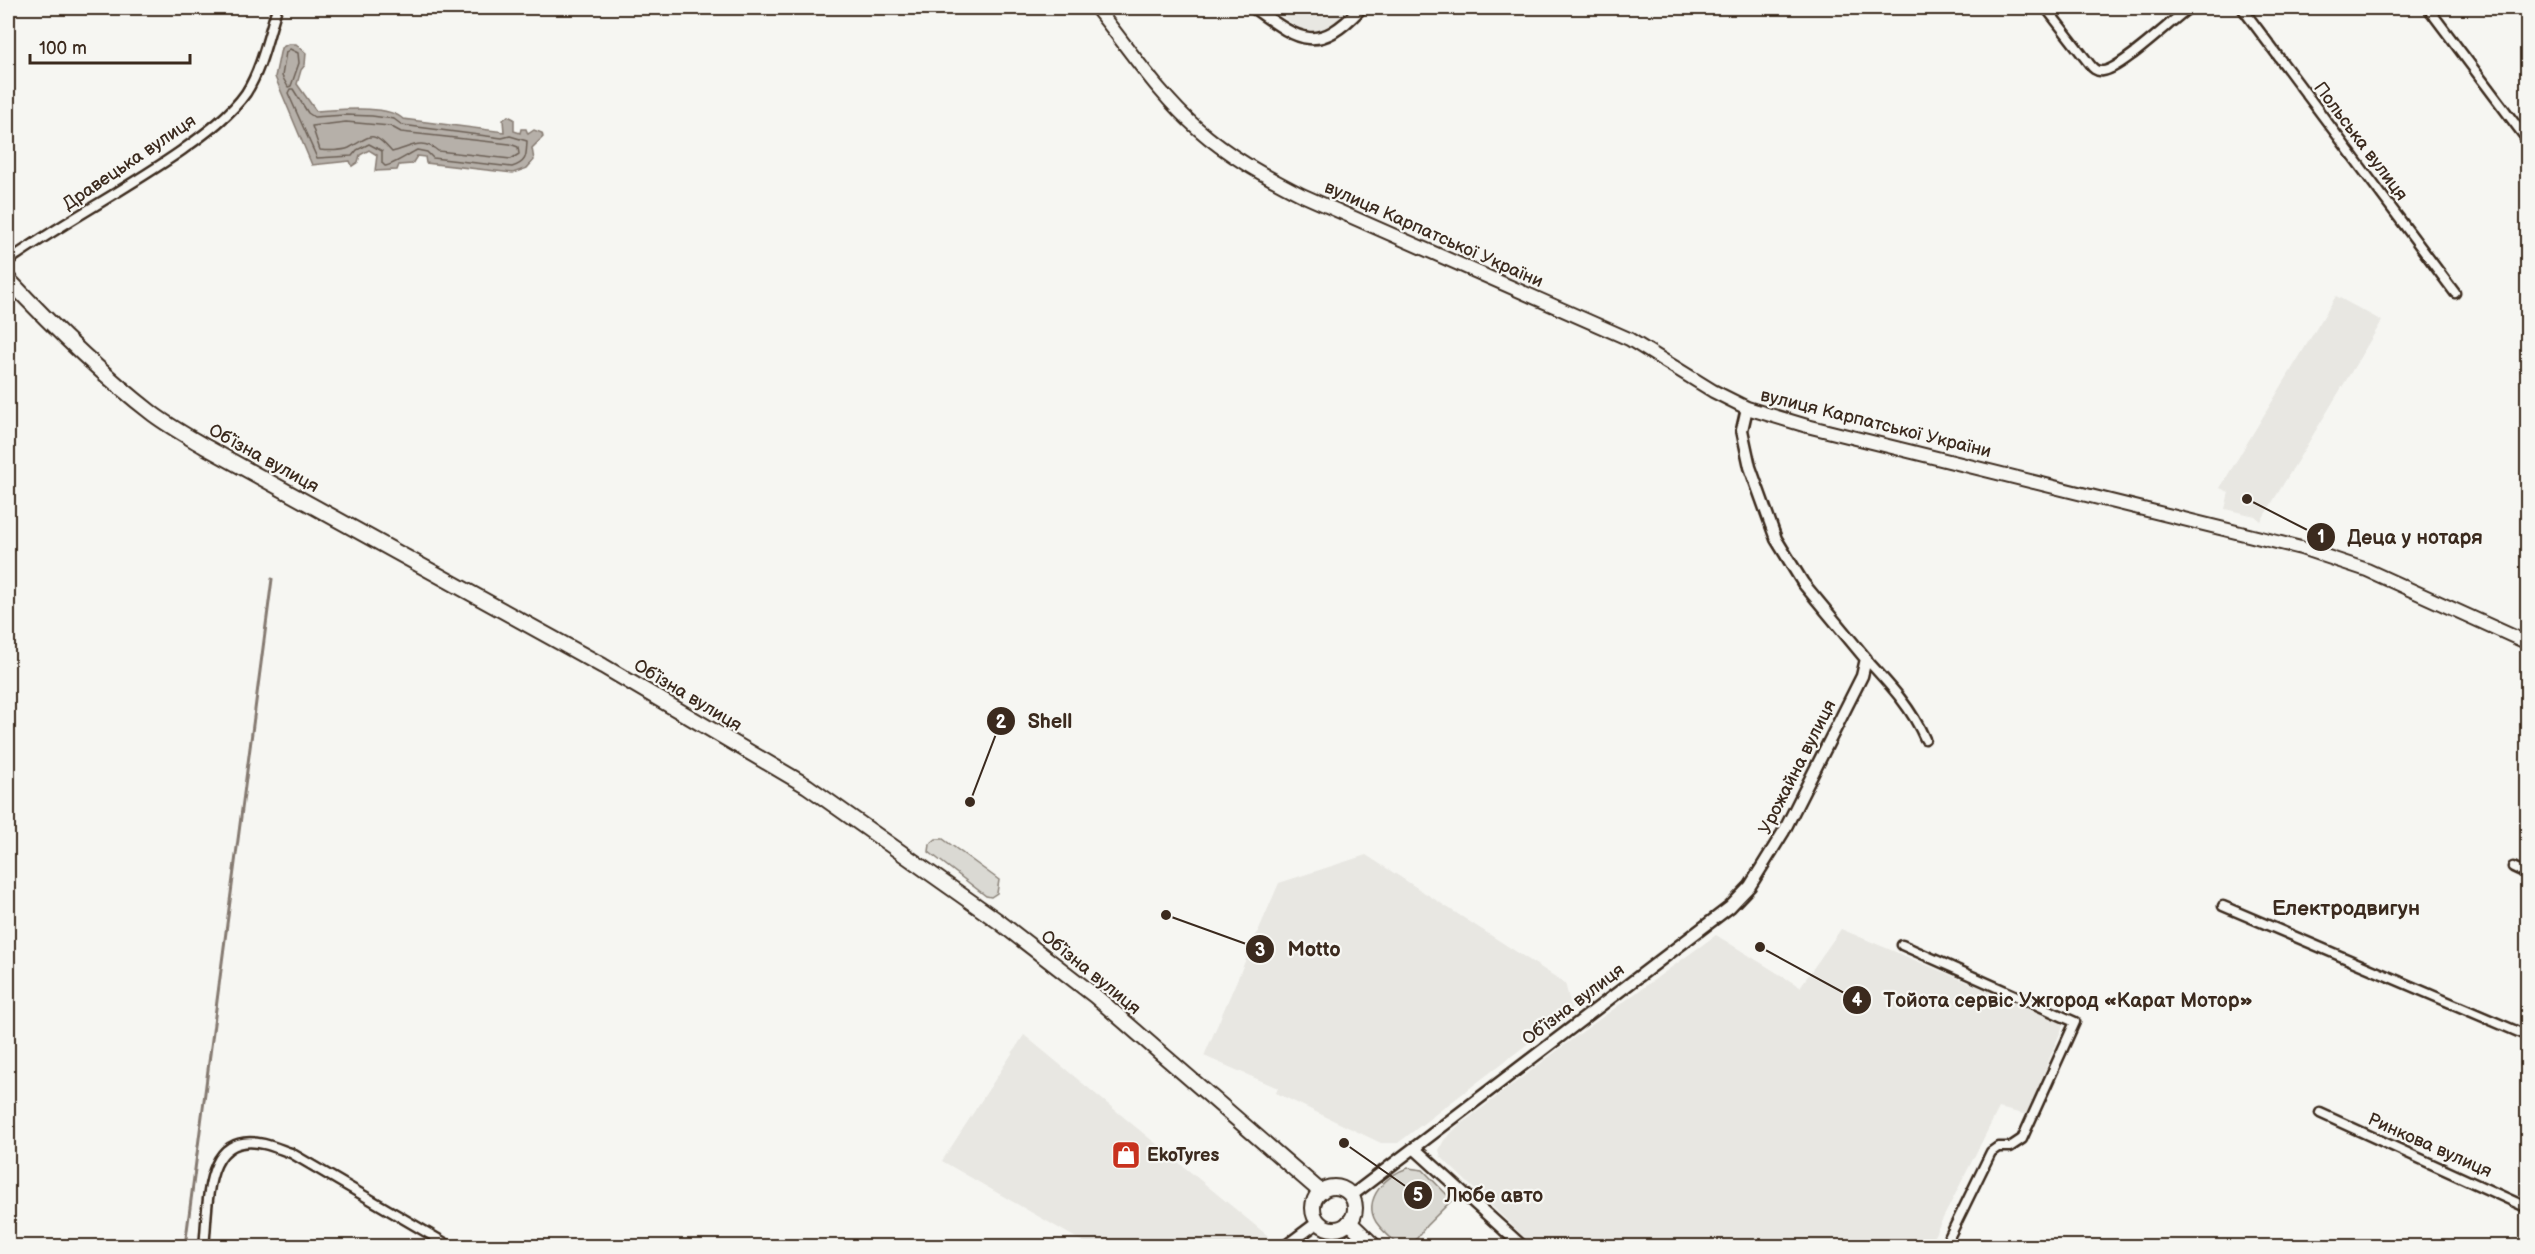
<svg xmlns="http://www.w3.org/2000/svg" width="2535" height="1254" font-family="'Balsamiq Sans',sans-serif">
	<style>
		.built { fill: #e8e7e2 }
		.green { fill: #dad9d3; stroke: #8a8278; stroke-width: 1.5 }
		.water { fill: #b6b0a9; stroke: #857a71; stroke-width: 1.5 }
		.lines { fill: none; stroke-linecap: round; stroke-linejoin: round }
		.shore { stroke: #6c6056; stroke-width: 1.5 }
		.stream { stroke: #857a71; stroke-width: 3 }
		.minor-casing { stroke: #3b2a1e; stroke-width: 13 }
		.tertiary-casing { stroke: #3b2a1e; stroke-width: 15 }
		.secondary-casing { stroke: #3b2a1e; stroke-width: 16 }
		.trunk-casing { stroke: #3b2a1e; stroke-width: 18 }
		.minor { stroke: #f6f6f2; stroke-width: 8 }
		.tertiary { stroke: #f6f6f2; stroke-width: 10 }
		.secondary { stroke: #f6f6f2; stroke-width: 12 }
		.trunk { stroke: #f6f6f2; stroke-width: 14 }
		.labels { text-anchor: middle; stroke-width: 4.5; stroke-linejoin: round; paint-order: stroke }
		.street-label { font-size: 18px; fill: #3b2a1e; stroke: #f6f6f2 }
		.poi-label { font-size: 18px; font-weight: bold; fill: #3b2a1e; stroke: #f6f6f2; text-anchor: start }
		.quarter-label { font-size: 21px; font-weight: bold; fill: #3b2a1e; stroke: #f6f6f2 }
		.leader { fill: none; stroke: #3b2a1e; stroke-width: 2 }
		.callout-dot { fill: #3b2a1e; stroke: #f6f6f2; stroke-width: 2 }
		.mark-label { font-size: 18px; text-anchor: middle; font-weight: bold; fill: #fff }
		.callout-label { font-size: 20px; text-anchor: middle; font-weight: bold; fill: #3b2a1e; stroke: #f6f6f2; stroke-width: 4.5; stroke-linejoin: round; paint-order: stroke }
	</style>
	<rect width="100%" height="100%" fill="#f6f6f2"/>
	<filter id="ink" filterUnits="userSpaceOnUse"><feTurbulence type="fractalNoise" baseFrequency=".0167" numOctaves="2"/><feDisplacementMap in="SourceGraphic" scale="12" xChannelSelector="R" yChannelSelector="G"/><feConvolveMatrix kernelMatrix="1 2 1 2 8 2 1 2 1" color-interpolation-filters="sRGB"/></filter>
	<g filter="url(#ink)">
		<g class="built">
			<polygon points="1270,8 1351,8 1330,30 1308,35"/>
			<polygon points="2336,296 2382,321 2261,521 2255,516 2225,509 2229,492 2220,488"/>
			<polygon points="1366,855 1565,983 1572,1010 1398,1143 1381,1143 1276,1093 1278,1088 1204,1056 1279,883"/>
			<polygon points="1841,929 2064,1023 2027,1115 1999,1108 1933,1238 1934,1246 1533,1246 1441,1157 1439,1150 1444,1140 1457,1127 1575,1037 1716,935 1800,987"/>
			<polygon points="1024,1035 1268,1236 1255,1246 1090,1246 942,1161"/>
		</g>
		<g class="green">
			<polygon points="936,839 943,839 999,880 997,893 991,897 986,896 929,852 930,844"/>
			<path d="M1408,1168L1423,1170L1452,1200L1426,1226L1412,1245L1405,1243L1400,1246C1392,1239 1382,1231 1376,1222C1362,1199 1387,1174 1408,1168Z"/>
		</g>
		<path class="water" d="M288,44H296L306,53L305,65L301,70L297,84L316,111C337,110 387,104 403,119L504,132L503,120L508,116L514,119V131L520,133L521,129H526L528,134L534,130L542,133L543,137L532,148L534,160L527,168L513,173L426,163L425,157L417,156L412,164L399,165L397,170L375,171L377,155L369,150L360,155L358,162L352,166L350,161L312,165L275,77L281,48Z"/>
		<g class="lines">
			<g class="shore">
				<polygon points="290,49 298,53 299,63 291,86 288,87 282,76 286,52"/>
				<path d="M290,89H293L308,113L314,117L345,115L372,116L394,119L402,125L502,138L510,136L527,141C526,155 528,162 512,167L433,158L427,152L417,150C409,154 393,165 385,166L382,163V151L369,144L357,150L352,156L317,158L288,93Z"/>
				<path d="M346,122L390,126L401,132L510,144L518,147L519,154L511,159L438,151C421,137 410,148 392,152C372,129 371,136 349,148C342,151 327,151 320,150L312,126Z"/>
			</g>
			<polyline class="stream" points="185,1246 272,579"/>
			<g class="minor-casing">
				<g id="minor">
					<path d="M2046,8L2088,62C2092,67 2095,72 2103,71C2120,70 2172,20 2189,8"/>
					<polyline points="2242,8 2455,293"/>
					<polyline points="2428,8 2528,141"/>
					<path d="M8,261C64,222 125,190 181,151C203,135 230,116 246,93C262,68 268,36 277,8"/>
					<path d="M1866,659C1890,685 1911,707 1925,739"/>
					<polyline points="2513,867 2528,874"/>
					<polyline points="2223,906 2528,1036"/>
					<polyline points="1902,945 2075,1022 2022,1139 2010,1147 1998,1147 1991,1152 1945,1246"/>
					<polyline points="2320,1113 2528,1208"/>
					<path d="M204,1246C209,1206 202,1130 264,1144C273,1146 282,1150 291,1153L450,1246"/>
				</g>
			</g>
			<g class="tertiary-casing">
				<g id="tertiary">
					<path d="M1254,8C1300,41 1317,55 1361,8"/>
					<polyline points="1415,1149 1522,1246"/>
					<polyline points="1351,1196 1730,907 1750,886 1784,831 1862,676 1866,659 1803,583 1776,539 1750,467 1742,430 1747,408"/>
					<polyline points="1286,1246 1318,1222"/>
				</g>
			</g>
			<g class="secondary-casing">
				<path id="secondary" d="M1096,8C1129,48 1158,94 1197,128C1228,156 1265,176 1302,195L1629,339L1713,391L1747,408L1807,426L2301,548L2367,570L2528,643"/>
			</g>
			<g class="trunk-casing">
				<g id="trunk">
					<path d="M8,279C53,327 100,373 153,414C169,426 187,436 204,446L603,666L807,786L998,921L1095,996L1321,1192"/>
					<circle cx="1334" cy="1208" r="21"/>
					<polyline points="1349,1222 1374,1246"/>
				</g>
			</g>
			<use href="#minor" class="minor"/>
			<use href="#tertiary" class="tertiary"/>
			<use href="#secondary" class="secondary"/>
			<use href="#trunk" class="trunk"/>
		</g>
	</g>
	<defs>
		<g id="shop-square" transform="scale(1.5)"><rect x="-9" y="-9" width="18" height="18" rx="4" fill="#c8321e" stroke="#f6f6f2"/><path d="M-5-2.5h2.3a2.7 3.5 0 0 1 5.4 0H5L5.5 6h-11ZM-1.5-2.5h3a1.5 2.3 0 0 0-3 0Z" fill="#fff"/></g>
	</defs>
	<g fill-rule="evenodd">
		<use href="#shop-square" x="1126" y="1155"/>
	</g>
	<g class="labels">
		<g class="street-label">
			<text transform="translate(2361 141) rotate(53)" y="6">Польська вулиця</text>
			<text transform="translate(129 162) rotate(-34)" y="6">Дравецька вулиця</text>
			<text transform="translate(1434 234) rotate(24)" y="6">вулиця Карпатської України</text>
			<text transform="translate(1876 423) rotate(14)" y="6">вулиця Карпатської України</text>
			<text transform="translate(264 458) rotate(29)" y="6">Обʼїзна вулиця</text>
			<text transform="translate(688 695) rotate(31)" y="6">Обʼїзна вулиця</text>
			<text transform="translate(1797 767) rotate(-63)" y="6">Урожайна вулиця</text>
			<text transform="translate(1091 972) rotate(39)" y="6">Обʼїзна вулиця</text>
			<text transform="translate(1573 1004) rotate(-37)" y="6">Обʼїзна вулиця</text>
			<text transform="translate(2430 1145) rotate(24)" y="6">Ринкова вулиця</text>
		</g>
		<g class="poi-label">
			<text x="1147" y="1161">EkoTyres</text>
		</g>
		<g class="quarter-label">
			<text x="2346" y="915">Електродвигун</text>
		</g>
	</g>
	<path class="leader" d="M2247 499L2321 537M970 802L1001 721M1166 915L1260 949M1760 947L1857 1000M1344 1143L1418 1195"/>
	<g class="callout-dot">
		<circle cx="2247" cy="499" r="6"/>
		<circle cx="970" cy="802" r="6"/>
		<circle cx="1166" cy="915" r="6"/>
		<circle cx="1760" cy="947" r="6"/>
		<circle cx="1344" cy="1143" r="6"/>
		<circle cx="2321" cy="537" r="15"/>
		<circle cx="1001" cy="721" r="15"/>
		<circle cx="1260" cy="949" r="15"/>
		<circle cx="1857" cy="1000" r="15"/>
		<circle cx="1418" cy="1195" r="15"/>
	</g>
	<g class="mark-label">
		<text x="2321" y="543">1</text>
		<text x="1001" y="728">2</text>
		<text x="1260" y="956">3</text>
		<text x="1857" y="1006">4</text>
		<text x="1418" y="1201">5</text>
	</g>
	<g class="callout-label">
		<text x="2415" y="544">Деца у нотаря</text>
		<text x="1050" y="728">Shell</text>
		<text x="1314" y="956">Motto</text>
		<text x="2068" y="1007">Тойота сервіс Ужгород «Карат Мотор»</text>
		<text x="1494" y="1202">Любе авто</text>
	</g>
	<rect width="2535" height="1254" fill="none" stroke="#f6f6f2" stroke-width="30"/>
	<rect x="15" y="15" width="2505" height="1224" fill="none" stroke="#3b2a1e" stroke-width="2" filter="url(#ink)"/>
	<path d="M30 54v9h160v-9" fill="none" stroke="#3b2a1e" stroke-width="3"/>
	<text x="39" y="54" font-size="18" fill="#3b2a1e" stroke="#f6f6f2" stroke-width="4.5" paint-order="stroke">100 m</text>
</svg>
